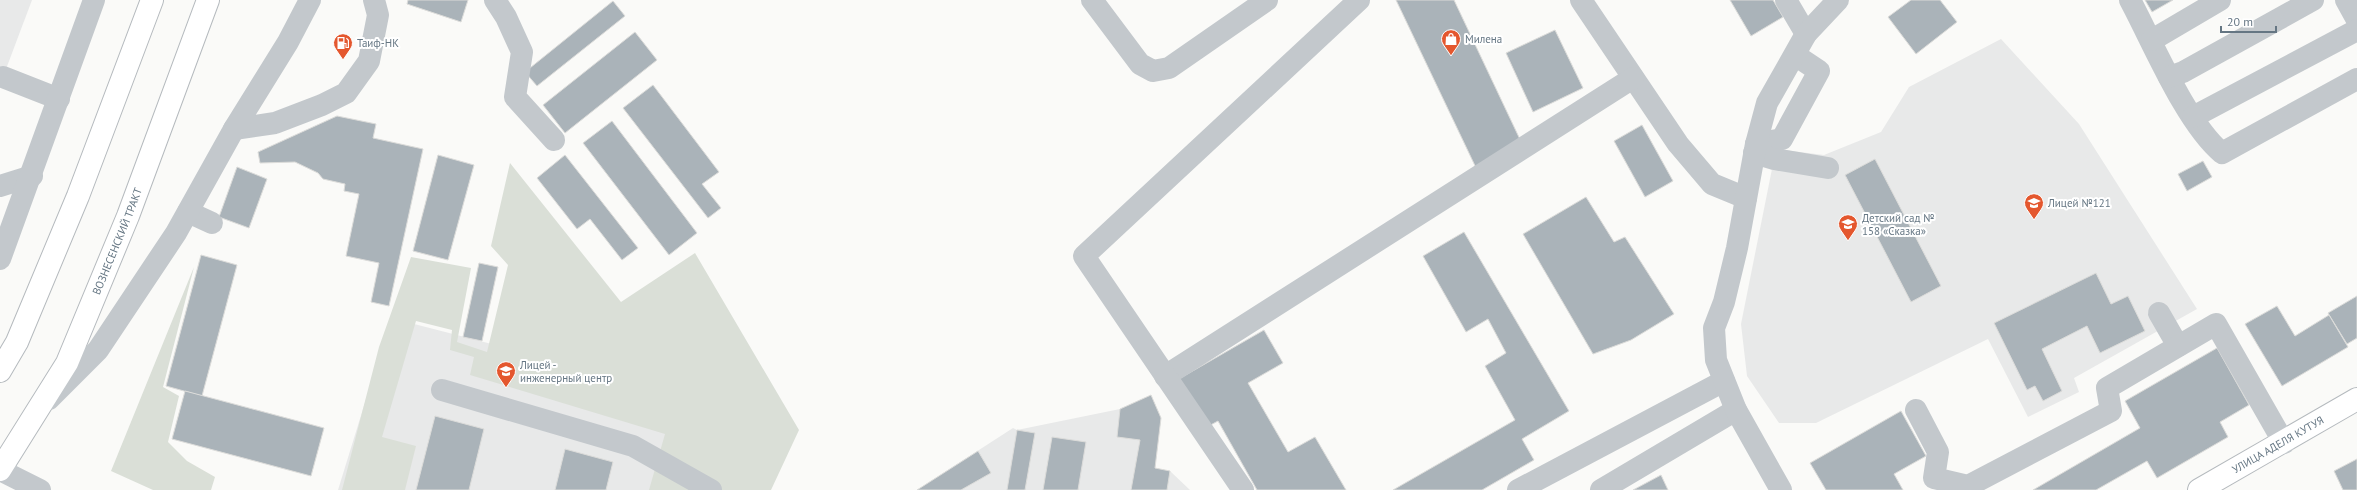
<svg xmlns="http://www.w3.org/2000/svg" width="2357" height="490" font-family="'PT Sans',sans-serif">
	<style>
		.built { fill: #e8e9e9 }
		.green { fill: #dadfd7 }
		.building { fill: #aab3b9; stroke: #dcdcda }
		.lines { fill: none; stroke-linecap: round; stroke-linejoin: round }
		.major-casing { stroke: #b5babe; stroke-width: 24 }
		.minor { stroke: #c3c8cc; stroke-width: 22 }
		.major { stroke: #fff; stroke-width: 22 }
		.labels { text-anchor: middle; stroke-width: 4; stroke-linejoin: round; paint-order: stroke }
		.poi-label { font-size: 11px; fill: #657683; stroke: #fff; text-anchor: start }
		.street-label { font-size: 11px; fill: #657683; stroke: #fff }
	</style>
	<rect width="100%" height="100%" fill="#fafaf8"/>
	<g class="built">
		<polygon points="0,0 32,0 0,85"/>
		<polygon points="2001,39 2079,124 2197,309 2074,378 2079,392 2028,417 1988,339 1816,423 1779,423 1747,376 1741,324 1776,149 1824,155 1881,132 1909,87"/>
		<polygon points="391,318 553,360 730,415 734,490 338,490"/>
		<polygon points="1151,395 1161,418 1155,468 1170,471 1190,490 917,490 1013,428 1017,430 1120,409"/>
	</g>
	<g class="green">
		<polygon points="510,163 621,302 695,253 799,430 771,490 649,490 665,434 470,375 474,357 450,350 452,330 416,321 382,437 416,446 405,490 342,490 379,347 411,257 471,268 457,342 487,352 508,265 491,246"/>
		<polygon points="194,267 163,387 179,396 168,442 187,461 215,477 211,490 153,490 111,471"/>
	</g>
	<g class="building">
		<polygon points="408,0 468,0 461,22 407,4"/>
		<polygon points="1396,0 1454,0 1525,150 1478,172"/>
		<polygon points="1730,0 1773,0 1783,17 1751,36"/>
		<polygon points="1911,0 1940,0 1957,22 1916,54 1888,17"/>
		<polygon points="2145,0 2173,0 2152,12"/>
		<polygon points="613,1 625,16 537,86 525,72"/>
		<polygon points="1555,30 1583,88 1533,112 1506,53"/>
		<polygon points="635,32 657,60 565,133 543,105"/>
		<polygon points="653,85 719,172 702,184 721,208 708,218 623,108"/>
		<polygon points="337,116 376,124 373,138 423,149 389,306 371,302 379,263 346,256 359,194 344,191 345,184 323,179 318,173 295,162 260,163 258,152"/>
		<polygon points="612,121 697,233 669,255 583,143"/>
		<polygon points="1642,125 1673,181 1645,197 1614,141"/>
		<polygon points="438,155 474,165 448,260 413,251"/>
		<polygon points="565,155 638,248 622,260 590,219 577,229 537,178"/>
		<polygon points="1875,159 1941,286 1911,302 1845,175"/>
		<polygon points="2203,161 2212,177 2187,191 2178,174"/>
		<polygon points="237,167 267,179 249,228 219,217"/>
		<polygon points="1586,197 1614,242 1625,237 1674,314 1631,340 1593,354 1523,234"/>
		<polygon points="1464,232 1569,411 1522,439 1534,460 1482,490 1393,490 1515,420 1485,366 1506,353 1488,319 1466,332 1423,256"/>
		<polygon points="201,255 237,265 202,396 166,386"/>
		<polygon points="479,263 498,267 482,341 463,337"/>
		<polygon points="2096,273 2111,304 2128,296 2145,331 2100,353 2087,326 2042,349 2062,391 2043,401 2035,386 2027,390 1994,323"/>
		<polygon points="2357,296 2357,338 2347,344 2328,313"/>
		<polygon points="2277,306 2295,336 2329,315 2348,347 2282,386 2245,324"/>
		<polygon points="1264,330 1283,363 1248,383 1288,452 1315,437 1346,490 1257,490 1218,421 1205,428 1177,380"/>
		<polygon points="2217,348 2249,405 2220,422 2228,437 2157,478 2147,461 2096,490 2033,490 2140,428 2125,401"/>
		<polygon points="185,391 324,428 311,476 172,439"/>
		<polygon points="1151,395 1161,418 1155,468 1170,471 1167,490 1131,490 1140,440 1117,437 1120,409"/>
		<polygon points="1901,411 1926,456 1894,474 1903,490 1826,490 1810,463"/>
		<polygon points="435,416 484,429 469,490 416,490"/>
		<polygon points="1017,430 1035,433 1025,490 1007,490"/>
		<polygon points="1052,437 1086,442 1078,490 1043,490"/>
		<polygon points="565,449 613,462 606,490 555,490"/>
		<polygon points="978,451 991,473 961,490 917,490"/>
		<polygon points="2357,459 2357,490 2343,490 2334,471"/>
		<polygon points="1661,475 1668,490 1633,490"/>
	</g>
	<g class="lines">
		<g class="major-casing">
			<g id="major">
				<polyline points="0,371 17,342 78,196 152,0"/>
				<path id="s1" d="M0,470L67,363L128,216L208,0"/>
				<path id="s2" d="M2199,490L2357,399"/>
			</g>
		</g>
		<g class="minor">
			<polyline points="495,0 506,17 522,52 515,97 554,140"/>
			<polyline points="1092,0 1140,64 1153,71 1169,68 1267,0"/>
			<polyline points="1581,0 1678,144 1712,184 1746,198"/>
			<polyline points="1786,0 1806,34"/>
			<path d="M2130,0C2153,43 2186,123 2222,153L2357,79"/>
			<polyline points="2346,0 2357,20"/>
			<polyline points="2152,40 2220,0"/>
			<polyline points="3,77 59,99"/>
			<polyline points="2169,77 2183,72 2313,0"/>
			<polyline points="2193,117 2357,30"/>
			<polyline points="234,129 275,123 322,105 346,93 369,61 378,15 374,0"/>
			<polyline points="1756,144 1782,139 1819,71 1795,55"/>
			<polyline points="1754,153 1774,159 1828,168"/>
			<polyline points="0,186 32,176"/>
			<polyline points="188,212 212,223"/>
			<polyline points="0,259 94,0"/>
			<polyline points="2159,313 2178,346"/>
			<polyline points="1165,376 1633,78"/>
			<polyline points="442,390 633,446 711,490"/>
			<polyline points="49,399 98,350 176,233 234,129 288,42 310,0"/>
			<polyline points="1916,410 1938,452 1934,478 1968,486 2111,411 2107,388 2216,324 2284,443"/>
			<polyline points="0,470 40,490"/>
			<polyline points="1243,490 1084,256 1359,0"/>
			<polyline points="1518,490 1724,381"/>
			<polyline points="1601,490 1736,410"/>
			<polyline points="1781,490 1736,410 1716,360 1714,328 1724,302 1737,248 1756,144 1767,103 1806,34 1838,0"/>
		</g>
		<use href="#major" class="major"/>
	</g>
	<defs>
		<g id="shop-pin" transform="scale(1)"><path d="M0 17L-7.5 6A9.5 9.5 0 1 1 7.5 6Z" fill="#e4572e" stroke="#fff"/><path d="M-5-2.5h2.3a2.7 3.5 0 0 1 5.4 0H5L5.5 6h-11ZM-1.5-2.5h3a1.5 2.3 0 0 0-3 0Z" fill="#fff"/></g>
		<g id="fuel-pin" transform="scale(1)"><path d="M0 17L-7.5 6A9.5 9.5 0 1 1 7.5 6Z" fill="#e4572e" stroke="#fff"/><path d="M-5.5-6h7V0h2V4h1.3V-2.5L3-4.5l.8-.8L6-3V5H2.5V1h-1V6h-7ZM-4.2-4.7v3.2H.2V-4.7Z" fill="#fff"/></g>
		<g id="school-pin" transform="scale(1)"><path d="M0 17L-7.5 6A9.5 9.5 0 1 1 7.5 6Z" fill="#e4572e" stroke="#fff"/><path d="M0-5L7-2L0 1L-7-2ZM-4 1L0 2.5L4 1V4Q0 6-4 4Z" fill="#fff"/></g>
	</defs>
	<g fill-rule="evenodd">
		<use href="#shop-pin" x="1451" y="39"/>
		<use href="#fuel-pin" x="343" y="43"/>
		<use href="#school-pin" x="2034" y="203"/>
		<use href="#school-pin" x="1848" y="224"/>
		<use href="#school-pin" x="506" y="371"/>
	</g>
	<g class="labels">
		<g class="poi-label">
			<text x="1465" y="43">Милена</text>
			<text x="357" y="47">Таиф-НК</text>
			<text x="2048" y="207">Лицей №121</text>
			<text x="1862" y="222">Детский сад №<tspan x="1862" dy="13">158 «Сказка»</tspan></text>
			<text x="520" y="369">Лицей -<tspan x="520" dy="13">инженерный центр</tspan></text>
		</g>
		<g class="street-label">
			<text dy="4" stroke="none"><textPath href="#s1" startOffset="258">ВОЗНЕСЕНСКИЙ ТРАКТ</textPath></text>
			<text dy="4" stroke="none"><textPath href="#s2" startOffset="91">УЛИЦА АДЕЛЯ КУТУЯ</textPath></text>
		</g>
	</g>
	<path d="M2221 26v6h55v-6" fill="none" stroke="#657683" stroke-width="2"/>
	<text x="2227" y="26" font-size="12" fill="#657683" stroke="#ffffff" stroke-width="3" paint-order="stroke">20 m</text>
</svg>
